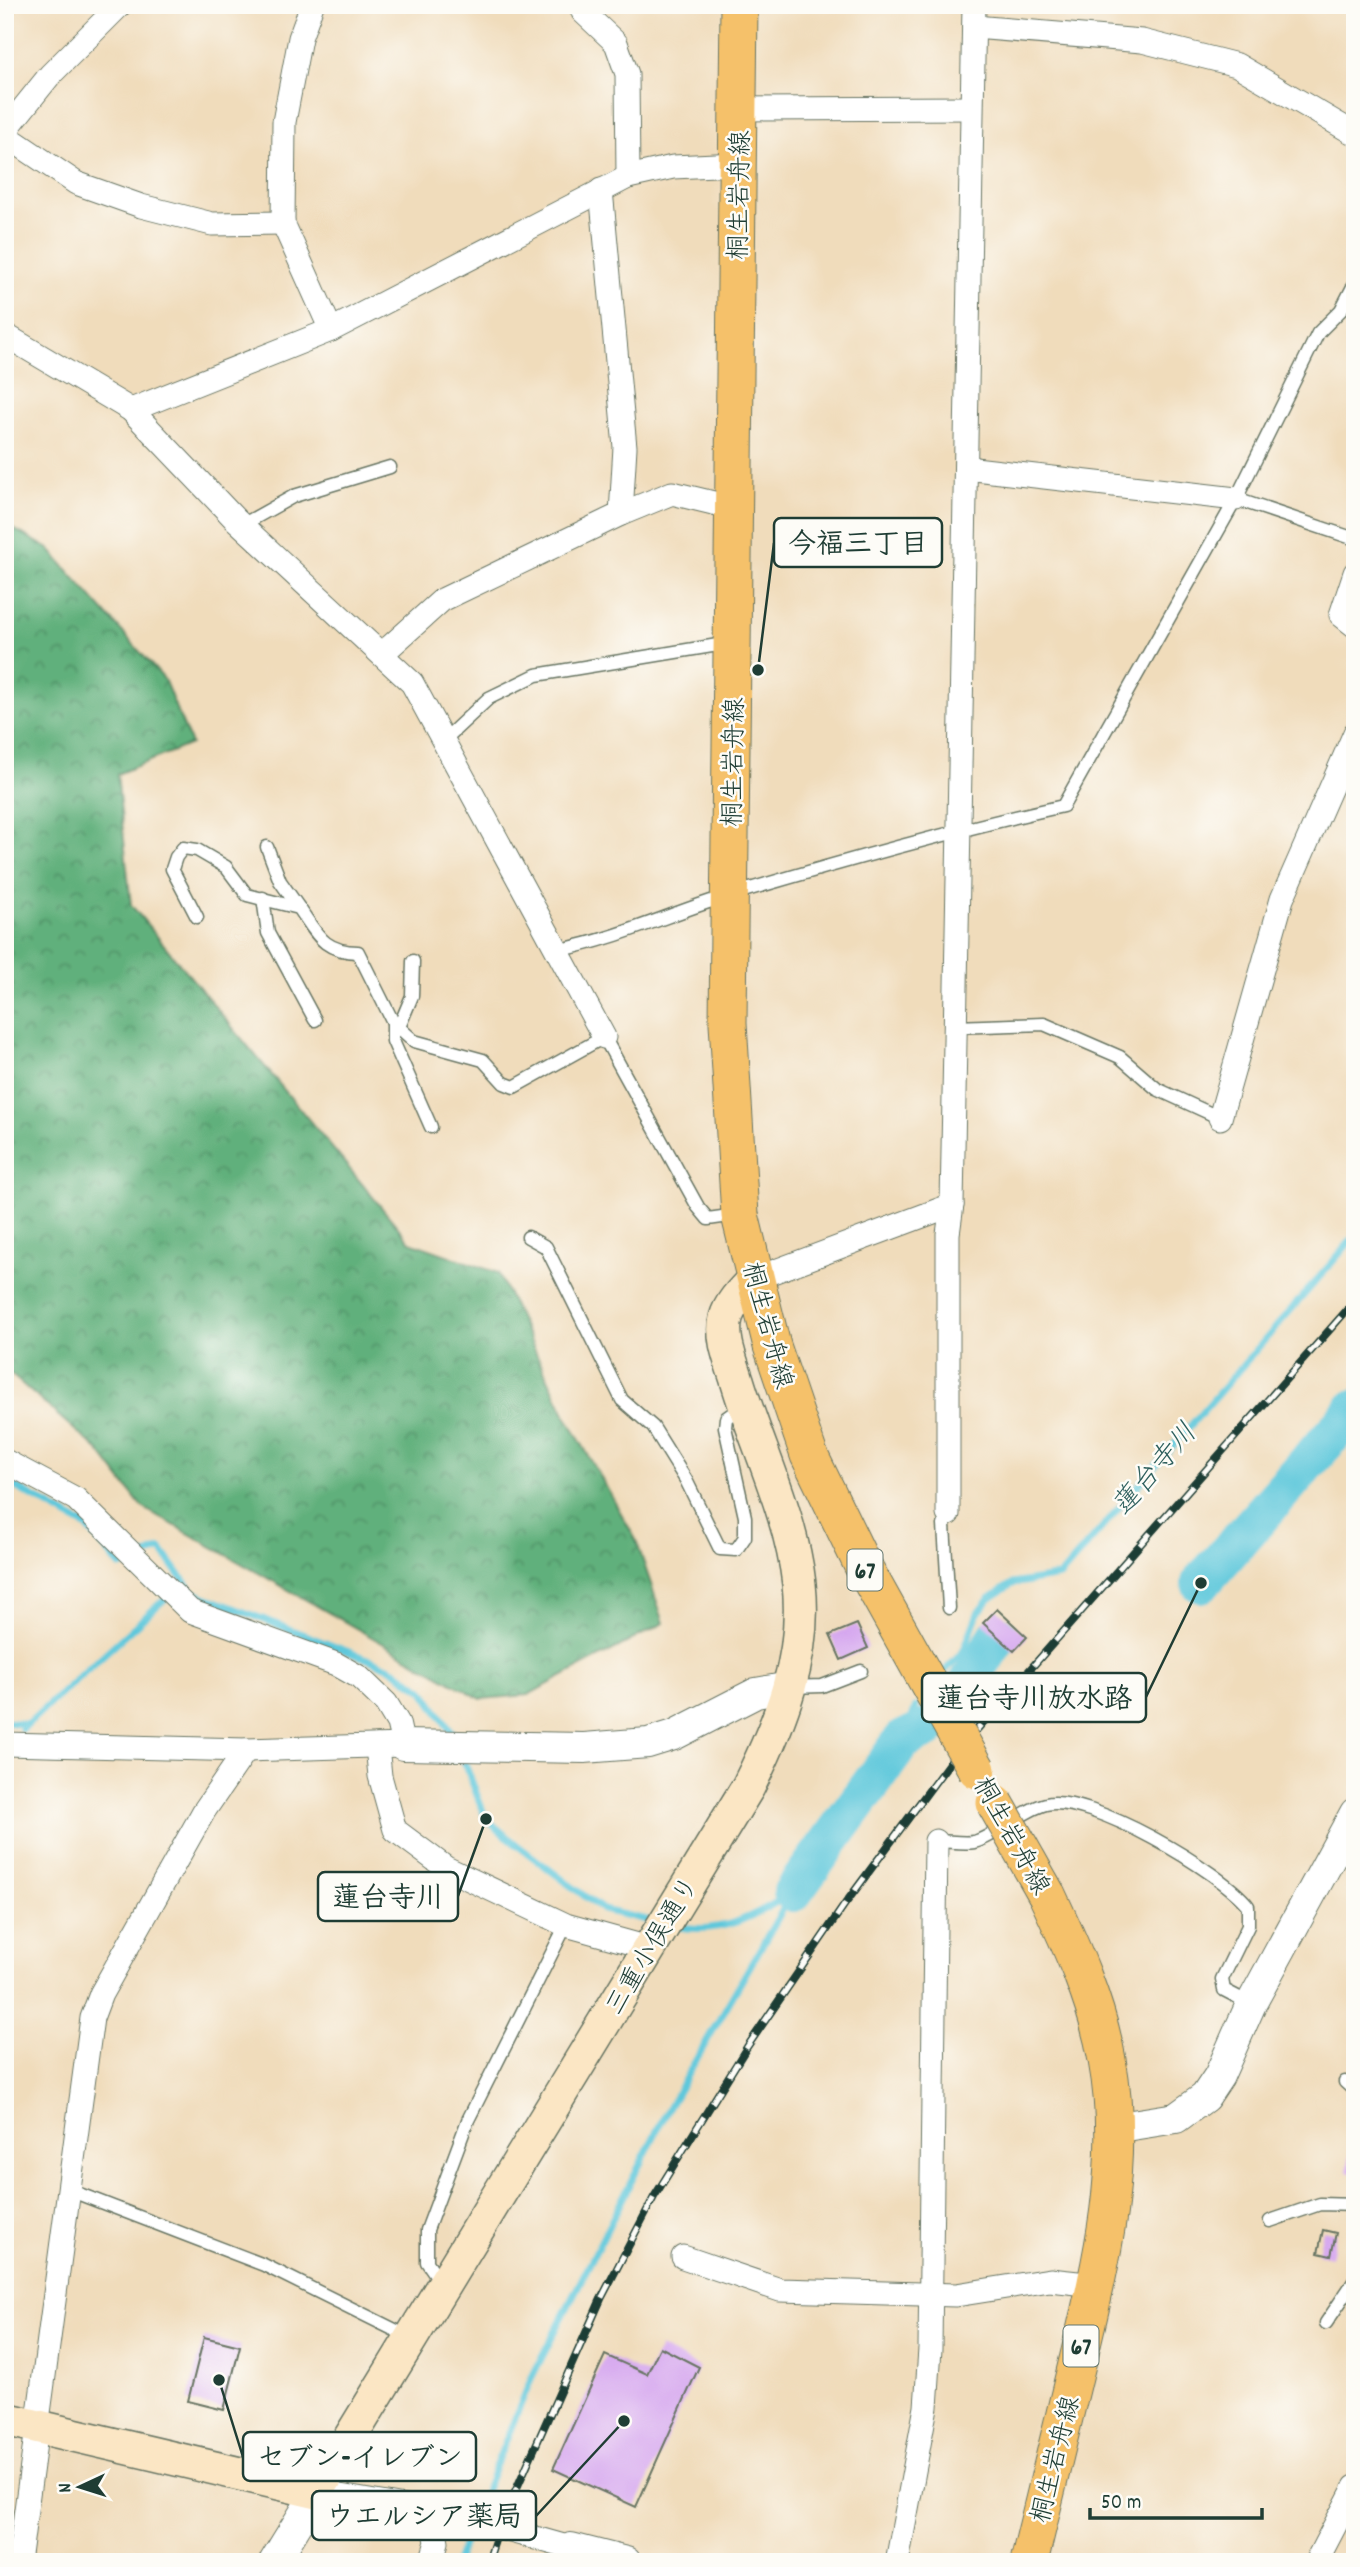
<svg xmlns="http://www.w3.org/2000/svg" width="1360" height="2567" font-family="Dekko,'Klee One',sans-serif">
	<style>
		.forest { fill: url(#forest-crowns); stroke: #407658; stroke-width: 2 }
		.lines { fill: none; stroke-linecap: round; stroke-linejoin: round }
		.stream { stroke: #5fc8db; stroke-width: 7 }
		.river { stroke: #5fc8db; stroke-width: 40 }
		.building { fill: #d6a7ef }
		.service-casing { stroke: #687563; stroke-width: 15 }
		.minor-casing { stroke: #687563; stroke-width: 25 }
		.tertiary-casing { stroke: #687563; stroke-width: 32 }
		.secondary-casing { stroke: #687563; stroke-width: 36 }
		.primary-casing { stroke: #687563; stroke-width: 39 }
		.service { stroke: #fff; stroke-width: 12 }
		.minor { stroke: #fff; stroke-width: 23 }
		.tertiary { stroke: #fff; stroke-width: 30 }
		.secondary { stroke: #fbe6c4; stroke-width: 33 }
		.primary { stroke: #f5c16b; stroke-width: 37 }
		.rail-casing { stroke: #1f3d34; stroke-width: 8 }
		.rail { stroke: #fdfcf7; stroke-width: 5; stroke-dasharray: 16; stroke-linecap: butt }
		.primary-bridge-casing { stroke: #687563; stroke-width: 39; stroke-linecap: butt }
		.primary-bridge { stroke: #f5c16b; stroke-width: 37 }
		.labels { text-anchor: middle; stroke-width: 5; stroke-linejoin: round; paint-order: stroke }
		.shield { fill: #fdfcf7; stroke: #62766e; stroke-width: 2 }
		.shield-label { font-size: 24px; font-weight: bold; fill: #1f3d34 }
		.street-label { font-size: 26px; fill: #1f3d34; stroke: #fdfcf7 }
		.water-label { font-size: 28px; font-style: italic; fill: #2f605e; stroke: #fdfcf7 }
		.leader { fill: none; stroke: #1f3d34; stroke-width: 2.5 }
		.callout-dot { fill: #1f3d34; stroke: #fdfcf7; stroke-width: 2.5 }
		.callout { fill: #fdfcf7; stroke: #1f3d34; stroke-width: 2.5 }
		.callout-label { font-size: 28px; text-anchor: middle; font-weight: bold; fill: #1f3d34 }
	</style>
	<defs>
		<pattern id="forest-crowns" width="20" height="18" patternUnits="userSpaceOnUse" patternTransform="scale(1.75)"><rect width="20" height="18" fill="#60b07c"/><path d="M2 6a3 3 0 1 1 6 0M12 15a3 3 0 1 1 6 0" fill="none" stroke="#4f9066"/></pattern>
	</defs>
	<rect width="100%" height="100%" fill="#fdfcf7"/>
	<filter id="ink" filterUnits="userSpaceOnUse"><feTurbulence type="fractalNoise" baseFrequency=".0143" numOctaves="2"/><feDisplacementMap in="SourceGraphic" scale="14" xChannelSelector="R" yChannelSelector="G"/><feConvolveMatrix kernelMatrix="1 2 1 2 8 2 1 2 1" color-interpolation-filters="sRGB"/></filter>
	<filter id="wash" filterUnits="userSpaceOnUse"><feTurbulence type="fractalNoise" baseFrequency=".00686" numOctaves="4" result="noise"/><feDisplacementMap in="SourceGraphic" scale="28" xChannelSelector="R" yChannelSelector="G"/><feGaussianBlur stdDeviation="1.57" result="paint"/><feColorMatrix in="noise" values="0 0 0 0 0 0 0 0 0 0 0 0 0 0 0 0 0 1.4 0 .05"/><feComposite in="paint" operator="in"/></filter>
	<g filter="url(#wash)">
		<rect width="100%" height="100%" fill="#f0dcbb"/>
		<polygon class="forest" points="5,524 49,549 164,679 191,744 117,774 131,905 410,1242 498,1273 565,1414 636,1540 664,1623 528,1695 481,1699 142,1507 99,1451 5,1369"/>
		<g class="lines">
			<g class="stream">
				<polyline points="5,1481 87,1527 120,1566 161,1549 192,1592 391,1668 423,1690 456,1739"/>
				<polyline points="942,1674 963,1652 978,1613 989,1599 1012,1584 1060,1576 1355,1236"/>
				<polyline points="5,1722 28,1724"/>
				<polyline points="22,1729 168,1596"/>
				<polyline points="903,1740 916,1707"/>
				<polyline points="461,1753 486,1819 517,1845 603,1910 655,1922"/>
				<path d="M674,1926C721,1936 755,1916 793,1892"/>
				<polyline points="456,2562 531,2379 670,2105 791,1895"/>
			</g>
			<g class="river">
				<polyline points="1201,1583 1355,1409"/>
				<polyline points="958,1700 998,1636"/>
				<polyline points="793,1892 903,1740 928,1728"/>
			</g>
		</g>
		<g id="blocks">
			<g class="building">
				<polygon points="997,1609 1027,1637 1014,1651 983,1623"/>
				<polygon points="857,1624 868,1648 841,1660 830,1635"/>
				<polygon points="1352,2143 1355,2144 1355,2174 1347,2172"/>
				<polygon points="1323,2230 1336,2233 1331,2256 1318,2253"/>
				<polygon points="204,2337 240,2346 224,2410 188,2401"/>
				<polygon points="660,2347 699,2367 636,2507 553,2469 605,2355 647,2374"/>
			</g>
		</g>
	</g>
	<g filter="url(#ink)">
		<use href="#blocks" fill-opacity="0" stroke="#687563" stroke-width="2"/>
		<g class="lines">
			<g class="service-casing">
				<g id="service">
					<polyline points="1236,499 1355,539"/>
					<polyline points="242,525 294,496 390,467"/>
					<polyline points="444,740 489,698 536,675 730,643"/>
					<polyline points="267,847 280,881 299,908"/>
					<polyline points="263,898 268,933 315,1020"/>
					<path d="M197,917L172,869L176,857L183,848L197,850L226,867L247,895L299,908C317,934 323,952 358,952L393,1022L414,1041L483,1060L504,1083L514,1087L604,1037L698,1207L708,1219L736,1215"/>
					<path d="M559,950C618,939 673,912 730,895C840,862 951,831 1063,806L1236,499L1318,333L1341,310L1355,283"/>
					<polyline points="393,1022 393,1041 431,1127"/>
					<polyline points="399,1027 412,996 413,961"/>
					<polyline points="955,1027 1044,1024 1120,1057 1157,1089 1220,1118"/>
					<polyline points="528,1237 546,1247 622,1400 653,1427 686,1480 720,1549 736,1550 745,1537 745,1517 725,1427 726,1418 744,1405"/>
					<polyline points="948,1514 944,1525 949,1608"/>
					<polyline points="790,1687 822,1686 861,1671"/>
					<path d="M936,1841C948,1841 963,1844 974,1842C995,1837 1020,1811 1046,1804C1088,1793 1222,1872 1248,1906V1926L1222,1979L1224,1990L1251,2004"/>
					<polyline points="1345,2082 1355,2091"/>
					<polyline points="69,2190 264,2265 409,2337"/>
					<polyline points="1270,2221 1320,2204 1355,2205"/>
					<polyline points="443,2285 427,2262 427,2230 468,2120 566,1925"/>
					<polyline points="1326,2323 1355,2280"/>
				</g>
			</g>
			<g class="minor-casing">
				<g id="minor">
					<polyline points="312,5 300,38 284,122 283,223 331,330"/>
					<polyline points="580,5 583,12 616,43 627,74 628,177"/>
					<polyline points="974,27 1142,41 1237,65 1355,134"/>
					<polyline points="739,109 971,108"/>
					<polyline points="5,131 50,75 120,5"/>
					<polyline points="5,135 76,183 141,206 212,224 283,223"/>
					<polyline points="601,190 625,447 621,514"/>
					<polyline points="5,335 131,410 235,519 412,683 604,1037"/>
					<polyline points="131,410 331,330 628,177 673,167 737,164"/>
					<polyline points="966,468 1236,499"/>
					<polyline points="1355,573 1341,615 1355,626"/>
					<polyline points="382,654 442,600 621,514 672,493 734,508"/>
					<polyline points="1220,1118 1282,899 1355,733"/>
					<polyline points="754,1279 952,1205"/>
					<polyline points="5,1461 76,1499 190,1611 336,1664 359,1677 386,1703 398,1723 403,1745 246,1750 5,1744"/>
					<polyline points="948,1514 948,1234 952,1205 974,5"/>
					<polyline points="377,1746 380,1776 395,1830 446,1868 566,1925 649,1948"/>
					<polyline points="683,2257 780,2290 956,2295 1050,2280 1096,2285"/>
					<polyline points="317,2492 457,2516 571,2548"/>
					<polyline points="19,2562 92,2018 101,1994 204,1811 246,1750"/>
					<polyline points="431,2562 437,2542 432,2512"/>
					<polyline points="897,2562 926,2407 930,2349 936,1841"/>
					<polyline points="1316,2562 1355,2487"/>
				</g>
			</g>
			<g class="tertiary-casing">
				<g id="tertiary">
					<polyline points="403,1745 584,1748 648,1743 674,1735 756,1693 790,1687"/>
					<polyline points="1113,2128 1176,2118 1205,2097 1219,2076 1251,2004 1355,1813"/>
					<polyline points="571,2548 626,2562"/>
					<polyline points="274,2562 317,2492"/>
				</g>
			</g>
			<g class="secondary-casing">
				<path id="secondary" d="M5,2419L317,2492L748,1787C780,1723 807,1657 799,1584C791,1513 757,1447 737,1380C731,1361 721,1338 726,1318C730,1303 744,1290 754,1279"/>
			</g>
			<g class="primary-casing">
				<g id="primary">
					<polyline points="739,5 728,1023 740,1215 772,1346 809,1455 862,1564 956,1733"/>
					<path d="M1029,2562C1046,2494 1062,2427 1078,2360C1102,2261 1126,2161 1107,2060C1097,2002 1072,1948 1047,1895"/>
				</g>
			</g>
			<use href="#service" class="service"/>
			<use href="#minor" class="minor"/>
			<use href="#tertiary" class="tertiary"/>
			<use href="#secondary" class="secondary"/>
			<use href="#primary" class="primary"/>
			<g class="rail-casing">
				<polyline id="rail" points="488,2562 499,2528 601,2299 654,2197 747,2047 845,1904 958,1751 1355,1301"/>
			</g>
			<use href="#rail" class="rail"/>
			<g class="primary-bridge-casing">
				<g id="primary-bridge">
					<polyline points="956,1733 977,1770"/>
					<polyline points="995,1803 1047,1895"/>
				</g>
			</g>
			<use href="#primary-bridge" class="primary-bridge"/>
		</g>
	</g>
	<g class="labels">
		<g class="shield">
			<rect x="847.5" y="1549.5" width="35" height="41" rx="5"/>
			<rect x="1063.5" y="2325.5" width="35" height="41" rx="5"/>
		</g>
		<g class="shield-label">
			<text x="865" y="1578">67</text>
			<text x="1081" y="2354">67</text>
		</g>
		<g class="street-label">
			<text transform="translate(738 195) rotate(-89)" y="9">桐生岩舟線</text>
			<text transform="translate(732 762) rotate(-89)" y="9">桐生岩舟線</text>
			<text transform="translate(769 1325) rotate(75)" y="9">桐生岩舟線</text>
			<text transform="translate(1013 1835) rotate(61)" y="9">桐生岩舟線</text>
			<text transform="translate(651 1945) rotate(-59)" y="9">三重小俣通り</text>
			<text transform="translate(1054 2459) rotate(-76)" y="9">桐生岩舟線</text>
		</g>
		<g class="water-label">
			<text transform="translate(1153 1468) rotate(-49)" y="10">蓮台寺川</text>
		</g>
	</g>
	<path class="leader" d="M758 670L774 543M1201 1583L1146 1697M486 1819L458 1896M219 2380L243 2457M624 2421L536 2516"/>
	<g class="callout-dot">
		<circle cx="758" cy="670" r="7"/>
		<circle cx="1201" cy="1583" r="7"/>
		<circle cx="486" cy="1819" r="7"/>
		<circle cx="219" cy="2380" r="7"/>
		<circle cx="624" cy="2421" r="7"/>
	</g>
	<g class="callout">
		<rect x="774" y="518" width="168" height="49" rx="7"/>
		<rect x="922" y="1673" width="224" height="49" rx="7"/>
		<rect x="318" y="1872" width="140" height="49" rx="7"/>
		<rect x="243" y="2432" width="233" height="49" rx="7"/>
		<rect x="312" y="2491" width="224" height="49" rx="7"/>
	</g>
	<g class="callout-label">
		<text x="858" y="552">今福三丁目</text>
		<text x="1034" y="1707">蓮台寺川放水路</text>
		<text x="388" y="1906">蓮台寺川</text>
		<text x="360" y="2466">セブン-イレブン</text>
		<text x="424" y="2525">ウエルシア薬局</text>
	</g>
	<rect width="1360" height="2567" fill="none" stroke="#fdfcf7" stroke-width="28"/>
	<g transform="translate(80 2487) rotate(266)" stroke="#fdfcf7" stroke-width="5" paint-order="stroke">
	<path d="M0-5L12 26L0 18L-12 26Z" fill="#1f3d34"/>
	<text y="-10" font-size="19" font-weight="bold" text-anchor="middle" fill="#1f3d34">N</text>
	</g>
	<path d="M1090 2508v10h172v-10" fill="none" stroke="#1f3d34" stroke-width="3.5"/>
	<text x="1101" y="2508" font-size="21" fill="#1f3d34" stroke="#fdfcf7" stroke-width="5" paint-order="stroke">50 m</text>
</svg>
